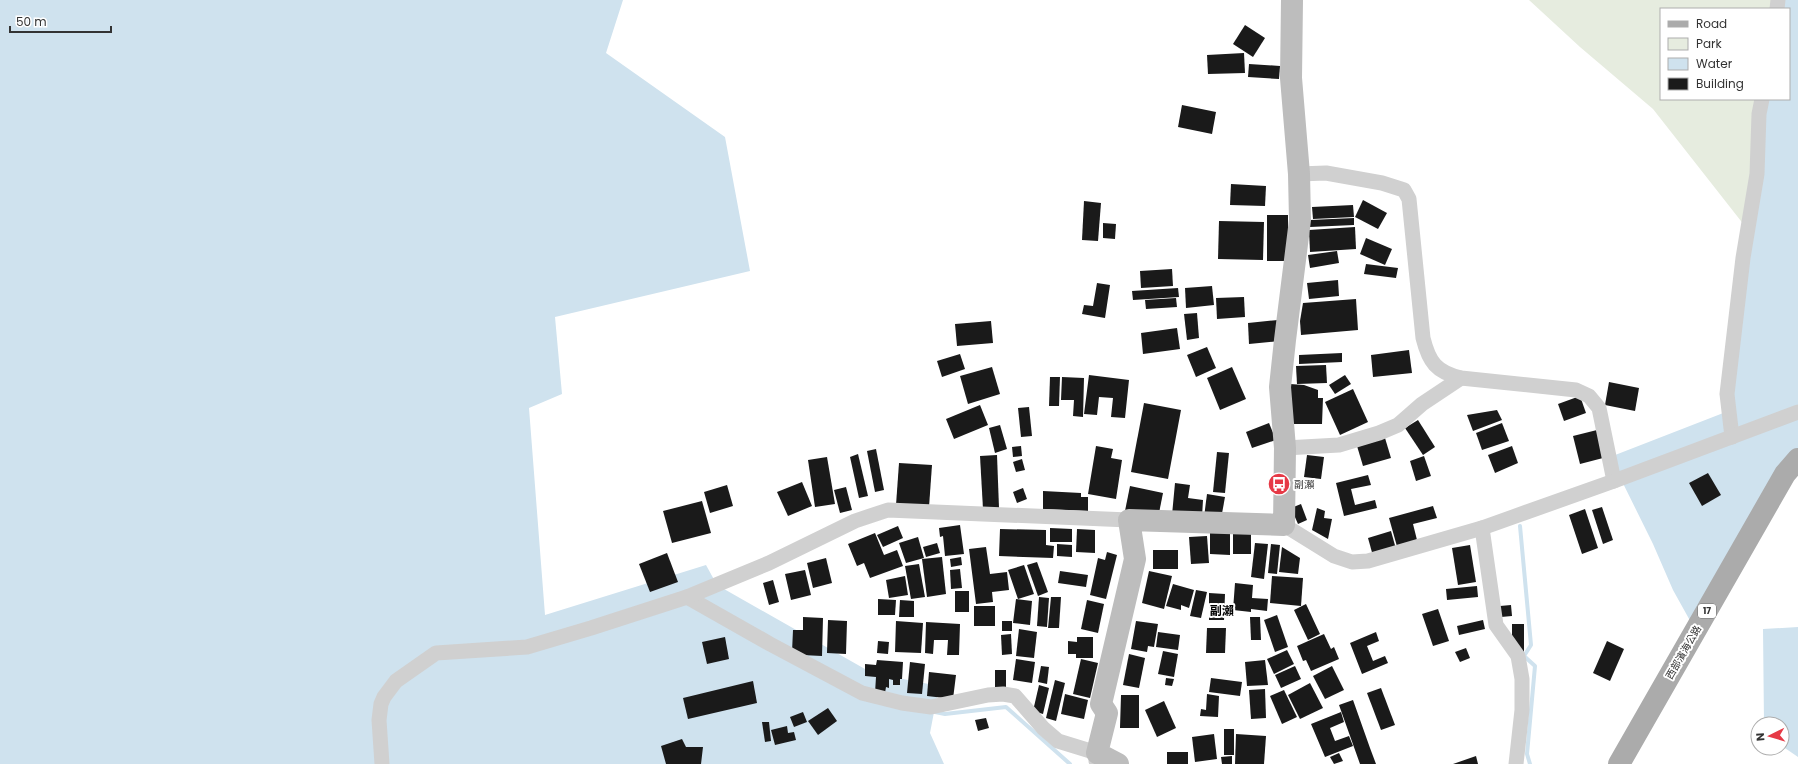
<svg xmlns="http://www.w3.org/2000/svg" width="1798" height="764" font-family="Poppins,'Noto Sans TC',sans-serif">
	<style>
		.green { fill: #e6ecdf }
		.water { fill: #cfe2ee }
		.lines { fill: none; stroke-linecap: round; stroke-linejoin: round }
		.stream { stroke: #cfe2ee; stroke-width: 4 }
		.building { fill: #1a1a1a }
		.street { stroke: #d0d0d0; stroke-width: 15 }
		.secondary { stroke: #bdbdbd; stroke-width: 22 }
		.primary { stroke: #ababab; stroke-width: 22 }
		.labels { text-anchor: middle; stroke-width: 4; stroke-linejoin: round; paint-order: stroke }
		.shield { fill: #fff; stroke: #707070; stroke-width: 1 }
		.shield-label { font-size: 9px; font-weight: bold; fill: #333 }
		.poi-label { font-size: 10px; fill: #333; stroke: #fff; text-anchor: start }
		.street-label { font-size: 10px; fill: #333; stroke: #fff }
		.quarter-label { font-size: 12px; font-weight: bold; fill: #000; stroke: #fff }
	</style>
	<rect width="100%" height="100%" fill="#fff"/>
	<polygon class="green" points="1529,0 1784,0 1782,9 1661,9 1661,99 1768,99 1748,230 1653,109 1580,47"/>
	<g class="water">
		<polygon points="0,0 623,0 606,53 725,137 750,271 555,317 562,394 529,408 545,615 706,565 717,585 872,673 939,686 930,733 944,764 0,764"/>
		<polygon points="1784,0 1798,0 1798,462 1698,635 1673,590 1653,544 1610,457 1731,410 1729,358 1768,99 1789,99 1789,9 1782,9"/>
		<polygon points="1798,627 1798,757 1782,746 1782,724 1764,724 1763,629"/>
	</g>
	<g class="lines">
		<g class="stream">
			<polyline points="1520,526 1531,645 1524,656 1535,666 1527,754 1530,764"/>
			<polyline points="935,712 945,714 1006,707 1070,764"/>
		</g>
	</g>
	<g class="building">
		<polygon points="1245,25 1265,38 1253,57 1233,44"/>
		<polygon points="1244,53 1245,73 1208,74 1207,55"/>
		<polygon points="1249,64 1280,66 1279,79 1248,77"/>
		<polygon points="1182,105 1216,112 1212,134 1178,127"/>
		<polygon points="1231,184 1266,186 1265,206 1230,205"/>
		<polygon points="1363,200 1387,213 1378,229 1355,217"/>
		<polygon points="1084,201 1101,203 1098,241 1082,240"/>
		<polygon points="1353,205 1354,217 1313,219 1312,207"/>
		<rect x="1267" y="215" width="21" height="46"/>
		<polygon points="1354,218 1354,225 1310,227 1310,220"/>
		<polygon points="1219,221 1264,222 1263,260 1218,259"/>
		<polygon points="1103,223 1116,224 1115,239 1103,238"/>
		<polygon points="1355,227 1356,249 1310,252 1309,230"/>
		<polygon points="1366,238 1392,249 1385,265 1360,254"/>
		<polygon points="1337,251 1339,263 1310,268 1308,255"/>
		<polygon points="1366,264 1398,268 1396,278 1364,274"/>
		<polygon points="1172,269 1173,286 1141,288 1140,271"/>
		<polygon points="1338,280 1339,296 1309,299 1307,283"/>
		<polygon points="1097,283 1110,285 1105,318 1082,314 1084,305 1093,306"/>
		<polygon points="1212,286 1214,305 1186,308 1185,288"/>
		<polygon points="1178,288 1179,297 1133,300 1132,291"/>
		<polygon points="1244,297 1245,317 1217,319 1216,298"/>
		<polygon points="1176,298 1177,307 1146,309 1145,300"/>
		<polygon points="1356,299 1358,330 1301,335 1300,321 1303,303"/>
		<polygon points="1197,313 1199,338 1187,340 1184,314"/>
		<polygon points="1278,320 1280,341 1249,344 1248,323"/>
		<polygon points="991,321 993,343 957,346 955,324"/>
		<polygon points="1177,328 1180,349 1143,354 1141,333"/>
		<polygon points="1207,347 1216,368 1196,377 1187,355"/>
		<polygon points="1409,350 1412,373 1373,377 1371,355"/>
		<polygon points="1342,353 1342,362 1299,364 1299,355"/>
		<polygon points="960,354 965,369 942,377 937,361"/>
		<polygon points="1326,365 1327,383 1297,384 1296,366"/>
		<polygon points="992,367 1000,394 968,404 960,376"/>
		<polygon points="1232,367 1246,399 1220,410 1207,378"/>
		<polygon points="1089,375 1129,380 1125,418 1111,417 1113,398 1099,397 1097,415 1084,414"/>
		<polygon points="1345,375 1351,384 1335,394 1329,385"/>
		<polygon points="1050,377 1060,377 1059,406 1049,406"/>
		<polygon points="1062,377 1084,378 1083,417 1073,416 1074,400 1061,400"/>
		<polygon points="1609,382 1639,388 1635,411 1605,405"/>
		<polygon points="1290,384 1304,385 1318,390 1318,398 1323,398 1322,424 1291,424"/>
		<polygon points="1353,389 1368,422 1340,435 1325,402"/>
		<polygon points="1580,396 1586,413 1564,421 1558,404"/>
		<polygon points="1144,403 1181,410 1168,479 1131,472"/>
		<polygon points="980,405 988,425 954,439 946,419"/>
		<polygon points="1029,407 1032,436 1021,437 1018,408"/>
		<polygon points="1497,410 1502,420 1473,431 1467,415"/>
		<polygon points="1418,420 1435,447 1423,455 1405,428"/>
		<polygon points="1269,423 1276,440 1252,448 1246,432"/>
		<polygon points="1502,423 1509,441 1482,450 1476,433"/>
		<polygon points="1000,425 1007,449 995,453 989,428"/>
		<polygon points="1597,430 1603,458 1580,464 1573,436"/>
		<polygon points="1385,438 1391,458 1363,466 1357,446"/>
		<polygon points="1021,446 1022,456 1013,457 1012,447"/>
		<polygon points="1096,446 1113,449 1111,458 1122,460 1116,499 1088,494"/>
		<polygon points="1512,446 1518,463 1495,473 1488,455"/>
		<polygon points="876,449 884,490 875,492 867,451"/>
		<polygon points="1217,452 1229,453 1225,493 1213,492"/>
		<polygon points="858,454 868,496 859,498 850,457"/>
		<polygon points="997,455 999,508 983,509 980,456"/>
		<polygon points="1307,455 1324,457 1321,479 1304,477"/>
		<polygon points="1424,456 1431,476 1416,481 1410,461"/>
		<polygon points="827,457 835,504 815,507 808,460"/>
		<polygon points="1022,459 1025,470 1016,472 1013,462"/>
		<polygon points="899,463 932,465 929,507 896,505"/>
		<polygon points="1708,473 1721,495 1702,506 1689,483"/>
		<polygon points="1368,475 1371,485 1351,489 1355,505 1375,500 1377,508 1344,516 1336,483"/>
		<polygon points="802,482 812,506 788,516 777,492"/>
		<polygon points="1175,483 1190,485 1188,498 1203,500 1202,517 1172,515"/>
		<polygon points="727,485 733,506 710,513 704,492"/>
		<polygon points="1130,486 1163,493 1158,518 1125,511"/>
		<polygon points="846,487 852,510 840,513 834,490"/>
		<polygon points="1023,488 1027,499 1017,503 1013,492"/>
		<polygon points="1043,491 1081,493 1081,497 1088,497 1088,511 1043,509"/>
		<polygon points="1207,494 1225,497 1221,519 1204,517"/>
		<polygon points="702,501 711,533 672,543 663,511"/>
		<polygon points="1301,504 1307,520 1298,524 1291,508"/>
		<polygon points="1433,506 1437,518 1413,524 1418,544 1398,550 1389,518"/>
		<polygon points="1602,507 1613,540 1603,544 1592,510"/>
		<polygon points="1317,508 1325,511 1324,518 1332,519 1328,539 1312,530"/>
		<polygon points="1585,509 1598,548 1582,554 1569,515"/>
		<polygon points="960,525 964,554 945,556 943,536 940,537 939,528"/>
		<polygon points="898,526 903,538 883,547 877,535"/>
		<polygon points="1050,528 1072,529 1072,542 1050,542"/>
		<polygon points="1000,529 1046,530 1046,545 1054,546 1053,558 999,556"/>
		<polygon points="1077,529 1095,530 1095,553 1076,552"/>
		<polygon points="1391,531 1396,549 1373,556 1368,538"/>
		<polygon points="1210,532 1230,533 1230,555 1210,554"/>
		<polygon points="875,533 884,555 897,550 903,566 870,578 864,563 857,566 848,544"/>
		<rect x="1233" y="534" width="18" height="20"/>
		<polygon points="1207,536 1209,563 1191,564 1189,537"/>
		<polygon points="918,537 924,558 906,563 899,543"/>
		<polygon points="937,543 940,553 926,557 923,547"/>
		<polygon points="1255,543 1268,544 1264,579 1251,577"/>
		<polygon points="1057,544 1072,545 1072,557 1057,556"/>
		<polygon points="1271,544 1280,545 1277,574 1268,573"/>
		<polygon points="1470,545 1476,582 1458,585 1452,548"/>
		<polygon points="986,547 990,574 1007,572 1009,590 992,592 993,602 976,604 969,549"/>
		<polygon points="1282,547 1300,558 1298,574 1279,572"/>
		<rect x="1153" y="550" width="25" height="19"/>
		<polygon points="1107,552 1117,555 1106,599 1090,595 1098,558 1105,560"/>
		<polygon points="667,553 678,582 650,592 639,564"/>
		<polygon points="942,557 946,594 927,597 922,559"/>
		<polygon points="961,557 962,565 951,567 950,559"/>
		<polygon points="826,558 832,583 813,588 807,563"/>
		<polygon points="1037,562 1048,592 1038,596 1027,565"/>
		<polygon points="919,564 925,597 911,599 905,566"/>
		<polygon points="1024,565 1034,594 1018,599 1008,570"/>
		<polygon points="960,569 962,588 951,589 950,570"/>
		<polygon points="805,570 811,595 791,600 785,574"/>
		<polygon points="1060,571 1088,575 1086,587 1058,583"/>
		<polygon points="1149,571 1172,576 1164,609 1142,603"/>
		<polygon points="905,576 908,595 889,598 886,580"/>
		<polygon points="1272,576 1303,578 1301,606 1270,603"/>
		<polygon points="773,580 779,602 769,605 763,583"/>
		<polygon points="1235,583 1253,585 1252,598 1268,599 1267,611 1251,609 1251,612 1233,610"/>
		<polygon points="1173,584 1194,590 1189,608 1181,605 1181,610 1166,606"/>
		<polygon points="1477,586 1478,597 1447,600 1446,589"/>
		<polygon points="1196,590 1207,592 1201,618 1190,616"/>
		<rect x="955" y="591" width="14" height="21"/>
		<polygon points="1209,593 1225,594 1224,620 1209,620"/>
		<polygon points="1039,597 1049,598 1047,627 1037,626"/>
		<polygon points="1051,597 1061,597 1059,628 1048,628"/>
		<polygon points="878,599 896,600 895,615 878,615"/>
		<polygon points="1016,599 1032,601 1030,625 1013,623"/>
		<polygon points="900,600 914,601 914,617 899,617"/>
		<polygon points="1087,600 1104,604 1098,633 1081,629"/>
		<polygon points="1306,604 1320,634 1308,640 1294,610"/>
		<polygon points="1511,605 1512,616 1501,617 1500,606"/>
		<rect x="974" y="606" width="21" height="20"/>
		<polygon points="1438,609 1449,641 1433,646 1422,614"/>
		<polygon points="1277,615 1288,647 1275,652 1264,620"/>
		<polygon points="803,617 823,618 822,656 802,655 792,652 793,630 803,630"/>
		<polygon points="1250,617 1260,617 1261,640 1251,640"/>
		<polygon points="828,620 847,621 846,654 827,653"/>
		<polygon points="1483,620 1485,629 1459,635 1457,626"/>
		<polygon points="896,621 923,623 921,653 895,652"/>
		<rect x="1002" y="621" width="10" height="10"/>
		<polygon points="1136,621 1158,624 1154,647 1148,646 1147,652 1131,649"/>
		<polygon points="926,622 960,624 959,655 947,655 948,640 934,640 933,654 925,653"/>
		<polygon points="1512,624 1524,624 1524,652 1512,651"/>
		<polygon points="1207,628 1226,628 1225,653 1206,653"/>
		<polygon points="1019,629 1037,632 1034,658 1016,656"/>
		<polygon points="1158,632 1180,635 1178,650 1156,647"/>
		<polygon points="1376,632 1379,641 1367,646 1373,661 1385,656 1388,663 1362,674 1350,643"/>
		<polygon points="1011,634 1012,654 1002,655 1001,635"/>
		<polygon points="1324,634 1331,649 1334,647 1339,659 1311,671 1306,660 1303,661 1297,646"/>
		<polygon points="725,637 729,659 707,664 702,642"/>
		<polygon points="1077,637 1093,637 1093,658 1076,658 1076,654 1068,654 1068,641 1077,642"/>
		<polygon points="878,641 889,642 888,654 877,653"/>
		<polygon points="1607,641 1624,649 1610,681 1593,673"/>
		<polygon points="1466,648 1470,658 1460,662 1455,652"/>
		<polygon points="1287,650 1294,664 1274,674 1267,659"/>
		<polygon points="1163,651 1178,654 1174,677 1158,674"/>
		<polygon points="1129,654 1145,658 1139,688 1123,685"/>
		<polygon points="1016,659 1035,662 1032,683 1013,680"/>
		<polygon points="1081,659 1098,663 1090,698 1073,694"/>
		<polygon points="877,660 903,662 902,679 900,679 900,685 893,685 893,680 889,679 889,688 886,687 885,693 875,693 876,677 865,676 865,664 876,665"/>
		<polygon points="1265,660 1268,685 1247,686 1245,662"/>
		<polygon points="910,662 925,664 922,694 907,693"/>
		<polygon points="1041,666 1049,667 1047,684 1038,682"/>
		<polygon points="1295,666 1301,679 1281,688 1275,675"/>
		<polygon points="1332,666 1344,690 1325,699 1313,676"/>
		<rect x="995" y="670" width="11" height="19"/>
		<polygon points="929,672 956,675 953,699 927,696"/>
		<polygon points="1166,678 1174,679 1172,686 1165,685"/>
		<polygon points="1211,678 1242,682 1240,696 1209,692"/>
		<polygon points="1055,680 1065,683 1056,721 1046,718"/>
		<polygon points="753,681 757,703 688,719 683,698"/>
		<polygon points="1310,683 1323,708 1300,719 1288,695"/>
		<polygon points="1039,685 1049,688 1043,714 1033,711"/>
		<polygon points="1381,688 1395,725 1381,730 1367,693"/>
		<polygon points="1265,689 1266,718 1251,719 1249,690"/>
		<polygon points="1284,690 1297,717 1282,724 1270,696"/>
		<polygon points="1065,694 1088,700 1084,719 1061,714"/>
		<polygon points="1207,694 1219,696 1218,717 1200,716 1201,709 1206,710"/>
		<polygon points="1121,695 1139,695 1139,728 1120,728"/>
		<polygon points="1353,700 1370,748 1376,764 1360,764 1339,705"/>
		<polygon points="1164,701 1176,728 1157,737 1145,710"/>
		<polygon points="828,708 837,721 818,735 808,721"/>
		<polygon points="803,712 807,722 794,727 790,717"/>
		<polygon points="1341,712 1344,722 1330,728 1335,741 1349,736 1353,746 1325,757 1311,724"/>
		<polygon points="986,718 989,728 978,731 975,720"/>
		<polygon points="762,722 769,722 771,741 765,742"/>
		<polygon points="787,726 788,733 794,732 796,740 775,745 771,730"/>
		<rect x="1224" y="729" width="10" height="26"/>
		<polygon points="1214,734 1217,759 1195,762 1192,737"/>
		<polygon points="1236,734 1266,736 1264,764 1235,764"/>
		<polygon points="682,739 686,747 703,747 701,764 666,764 661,746"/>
		<rect x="1167" y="752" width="21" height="12"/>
		<polygon points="1339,753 1343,761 1334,764 1330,757"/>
		<polygon points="1232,756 1232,764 1222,764 1221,757"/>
		<polygon points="1476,756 1478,764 1453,764"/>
	</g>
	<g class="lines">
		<g class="street">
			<polyline points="1777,9 1778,0"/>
			<path d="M1299,174L1326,173L1382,183L1404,190L1409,199L1423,338C1429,362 1436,372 1461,378L1576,390L1589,396L1599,408L1614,481"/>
			<polyline points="1732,437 1727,394 1743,258 1757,174 1759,114 1762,99"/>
			<polyline points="1285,448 1339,445 1379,433 1398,425 1422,404 1461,378"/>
			<polyline points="1284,525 1334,556 1352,562 1368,561 1482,528 1614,481 1798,412"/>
			<polyline points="1482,528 1496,625 1518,656 1522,679 1522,710 1516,764"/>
			<polyline points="687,597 770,644 862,693 902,703 931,707 988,695 1003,694 1015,696 1043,728 1058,741 1097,753 1096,761"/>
			<polyline points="382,764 379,720 381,704 384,697 396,681 436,653 527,647 591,628 687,597 769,563 855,521 888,510 1129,520"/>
		</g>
		<polyline class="secondary" points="1118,764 1097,753 1107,713 1101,704 1135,559 1129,520 1284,525 1285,448 1280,387 1285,340 1300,220 1299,174 1291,78 1292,0"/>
		<polyline class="primary" points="1619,764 1785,474 1798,459"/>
	</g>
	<defs>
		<g id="bus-disc" transform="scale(1.15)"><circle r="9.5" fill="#e63946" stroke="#fff"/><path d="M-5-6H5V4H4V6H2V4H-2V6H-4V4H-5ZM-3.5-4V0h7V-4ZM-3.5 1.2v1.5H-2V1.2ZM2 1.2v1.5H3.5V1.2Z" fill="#fff"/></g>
	</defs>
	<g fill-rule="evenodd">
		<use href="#bus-disc" x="1279" y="484"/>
	</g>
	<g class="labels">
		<rect class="shield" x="1698" y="604" width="18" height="14" rx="3"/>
		<g class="shield-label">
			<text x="1707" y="614">17</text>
		</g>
		<g class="poi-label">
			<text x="1294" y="488">副瀨</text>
		</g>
		<g class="street-label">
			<text transform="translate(1683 652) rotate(-60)" y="4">西部濱海公路</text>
		</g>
		<g class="quarter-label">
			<text x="1222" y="615">副瀨</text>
		</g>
	</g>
	<rect x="1660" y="8" width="130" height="92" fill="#ffffff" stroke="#adadad"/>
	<rect x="1668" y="21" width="20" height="6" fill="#ababab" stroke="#adadad"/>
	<text x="1696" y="28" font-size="12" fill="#333333">Road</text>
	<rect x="1668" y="38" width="20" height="12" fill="#e6ecdf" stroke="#adadad"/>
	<text x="1696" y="48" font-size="12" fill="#333333">Park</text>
	<rect x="1668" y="58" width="20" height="12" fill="#cfe2ee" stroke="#adadad"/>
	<text x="1696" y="68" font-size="12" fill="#333333">Water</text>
	<rect x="1668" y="78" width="20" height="12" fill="#1a1a1a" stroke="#adadad"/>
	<text x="1696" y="88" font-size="12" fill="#333333">Building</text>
	<g transform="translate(1770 736) rotate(265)"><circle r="19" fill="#ffffff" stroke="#adadad"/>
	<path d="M0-3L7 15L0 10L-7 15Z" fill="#e63946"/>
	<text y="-6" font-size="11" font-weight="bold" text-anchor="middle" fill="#333333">N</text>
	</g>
	<path d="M10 26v6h101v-6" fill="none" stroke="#333333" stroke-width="2"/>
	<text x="16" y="26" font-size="12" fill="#333333" stroke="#ffffff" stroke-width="3" paint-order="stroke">50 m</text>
</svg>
